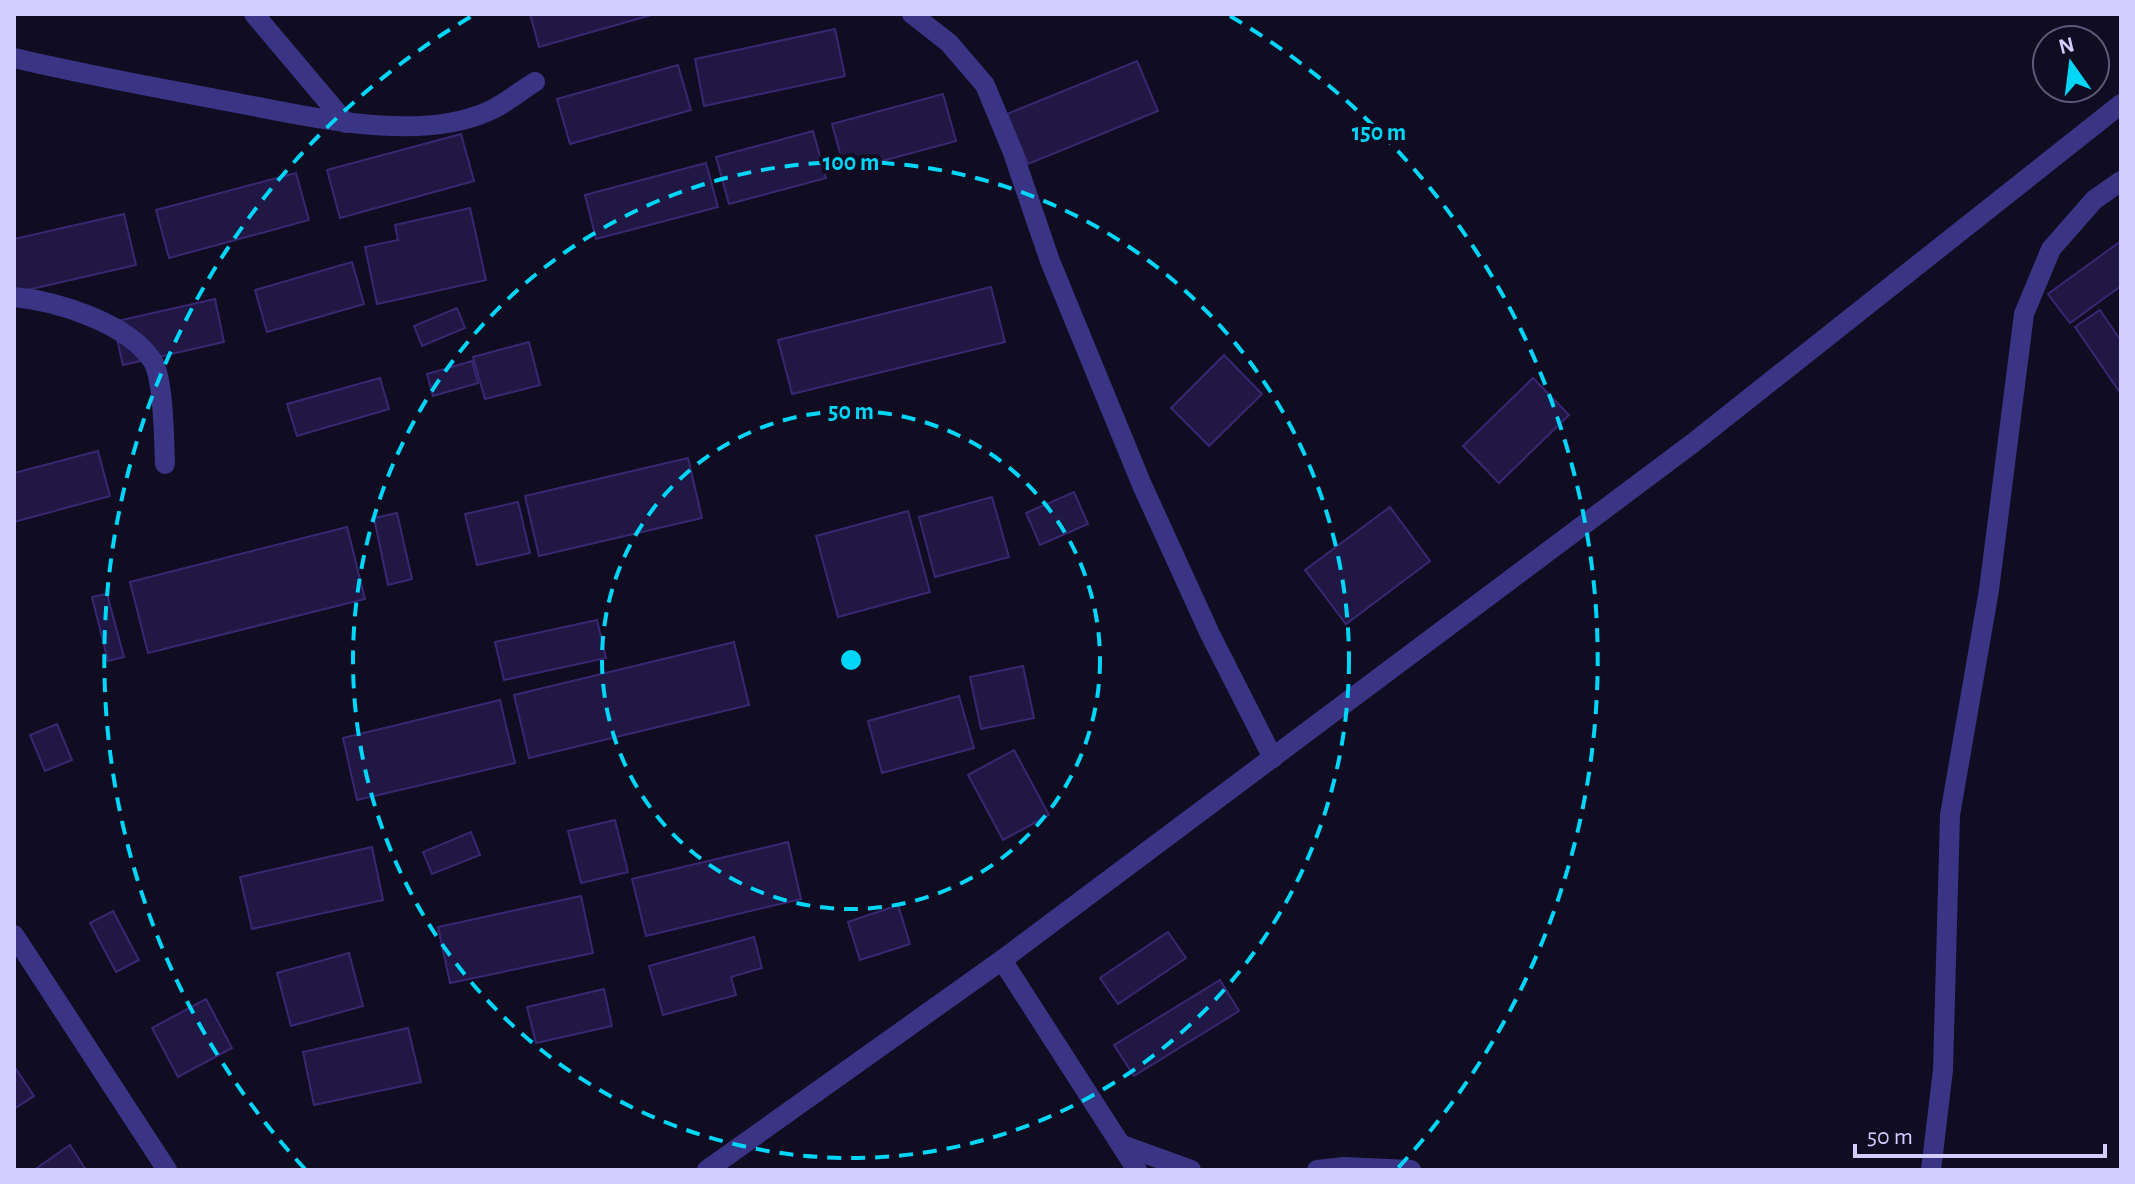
<svg xmlns="http://www.w3.org/2000/svg" width="2135" height="1184" font-family="'Alegreya Sans',sans-serif">
	<style>
		.building { fill: #211744; stroke: #392771; stroke-width: 2 }
		.lines { fill: none; stroke-linecap: round; stroke-linejoin: round }
		.minor { stroke: #3a3484; stroke-width: 20 }
		.ring { fill: none; stroke: #00d6f8; stroke-width: 4; stroke-dasharray: 14 10 }
		.centre { fill: #00d6f8; stroke: #100c22; stroke-width: 4 }
		.ring-label { font-size: 24px; text-anchor: middle; font-weight: bold; fill: #00d6f8; stroke: #100c22; stroke-width: 8; stroke-linejoin: round; paint-order: stroke }
	</style>
	<rect width="100%" height="100%" fill="#100c22"/>
	<g class="building">
		<polygon points="530,14 655,14 539,47"/>
		<polygon points="835,29 845,76 704,106 695,59"/>
		<polygon points="1137,61 1158,111 1028,164 1007,114"/>
		<polygon points="678,65 691,110 570,144 557,99"/>
		<polygon points="943,94 956,141 845,171 832,124"/>
		<polygon points="813,131 826,178 729,204 716,157"/>
		<polygon points="461,134 474,181 340,218 327,170"/>
		<polygon points="706,163 718,207 596,239 585,195"/>
		<polygon points="296,173 309,220 169,258 156,210"/>
		<polygon points="470,208 486,280 377,304 365,247 398,240 395,225"/>
		<polygon points="124,214 136,265 14,293 14,239"/>
		<polygon points="2121,241 2121,286 2070,323 2048,294"/>
		<polygon points="352,262 364,304 267,332 255,290"/>
		<polygon points="991,287 1005,342 792,394 778,340"/>
		<polygon points="215,299 224,342 123,365 113,322"/>
		<polygon points="457,308 465,328 422,346 414,326"/>
		<polygon points="2100,310 2121,341 2121,394 2075,327"/>
		<polygon points="529,342 540,385 485,399 473,357"/>
		<polygon points="1224,355 1262,394 1209,446 1171,408"/>
		<polygon points="472,361 478,383 433,396 427,374"/>
		<polygon points="380,378 389,409 297,436 287,404"/>
		<polygon points="1533,378 1569,415 1499,483 1463,446"/>
		<polygon points="98,451 110,496 14,522 14,473"/>
		<polygon points="688,458 702,518 539,556 525,496"/>
		<polygon points="1074,492 1088,524 1040,545 1026,513"/>
		<polygon points="992,497 1009,557 935,577 919,517"/>
		<polygon points="518,502 530,553 477,565 465,514"/>
		<polygon points="1390,507 1430,561 1346,624 1305,570"/>
		<polygon points="908,511 930,592 838,617 816,536"/>
		<polygon points="397,513 412,579 388,585 374,518"/>
		<polygon points="347,527 365,599 148,653 130,582"/>
		<polygon points="107,594 124,657 108,661 92,597"/>
		<polygon points="597,620 606,658 504,680 495,642"/>
		<polygon points="734,642 749,705 529,758 514,695"/>
		<polygon points="1023,666 1034,718 981,729 970,677"/>
		<polygon points="959,696 974,748 882,773 868,721"/>
		<polygon points="500,700 515,763 357,800 343,738"/>
		<polygon points="57,724 72,760 45,771 30,735"/>
		<polygon points="1014,750 1049,815 1003,840 968,775"/>
		<polygon points="615,820 628,872 581,883 568,831"/>
		<polygon points="471,832 480,855 432,874 423,852"/>
		<polygon points="788,842 801,899 646,936 632,879"/>
		<polygon points="372,847 383,900 252,929 240,877"/>
		<polygon points="581,896 593,953 450,983 438,927"/>
		<polygon points="898,905 910,944 860,960 848,922"/>
		<polygon points="113,911 139,960 116,972 90,923"/>
		<polygon points="1168,932 1186,958 1118,1004 1100,978"/>
		<polygon points="754,937 762,968 731,977 736,995 663,1015 649,966"/>
		<polygon points="349,953 363,1006 291,1026 277,973"/>
		<polygon points="1220,980 1239,1011 1134,1076 1114,1045"/>
		<polygon points="604,989 612,1026 536,1043 527,1007"/>
		<polygon points="206,999 232,1048 178,1077 152,1028"/>
		<polygon points="408,1028 421,1082 314,1105 303,1052"/>
		<polygon points="14,1066 34,1096 14,1109"/>
		<polygon points="70,1145 86,1170 34,1170"/>
	</g>
	<g class="lines">
		<g class="minor">
			<polyline points="254,14 346,123"/>
			<polyline points="912,14 949,43 985,85 1012,150 1050,261 1142,485 1210,634 1273,758"/>
			<path d="M14,58C90,76 165,89 242,104C313,117 419,143 489,111C505,104 520,91 535,82"/>
			<path d="M14,297C57,301 127,323 152,360C164,377 164,441 165,464"/>
			<polyline points="14,935 167,1170"/>
			<polyline points="1002,960 1137,1170"/>
			<polyline points="1122,1145 1191,1170"/>
			<polyline points="707,1170 1002,960 1693,443 2121,104"/>
			<polyline points="1317,1170 1344,1167 1411,1170"/>
			<polyline points="1931,1170 1943,1070 1950,815 1989,590 2024,314 2051,249 2094,200 2121,181"/>
		</g>
	</g>
	<g class="ring">
		<circle cx="851" cy="660" r="249"/>
		<circle cx="851" cy="660" r="498"/>
		<path d="M305 1169A747 747 0 0 1 472 16M1230 16A747 747 0 0 1 1397 1169"/>
	</g>
	<circle cx="851" cy="660" r="12" class="centre"/>
	<g class="ring-label">
		<text x="1379" y="140">150 m</text>
		<text x="851" y="170">100 m</text>
		<text x="851" y="419">50 m</text>
	</g>
	<rect width="2135" height="1184" fill="none" stroke="#d4cdff" stroke-width="32"/>
	<g transform="translate(2071 64) rotate(346)"><circle r="38" fill="#100c22" stroke="#5e597a" stroke-width="2"/>
	<path d="M0-6L14 30L0 20L-14 30Z" fill="#00d6f8"/>
	<text y="-12" font-size="22" font-weight="bold" text-anchor="middle" fill="#d4cdff">N</text>
	</g>
	<path d="M1855 1144v12h250v-12" fill="none" stroke="#d4cdff" stroke-width="4"/>
	<text x="1867" y="1144" font-size="24" fill="#d4cdff" stroke="#100c22" stroke-width="6" paint-order="stroke">50 m</text>
</svg>
